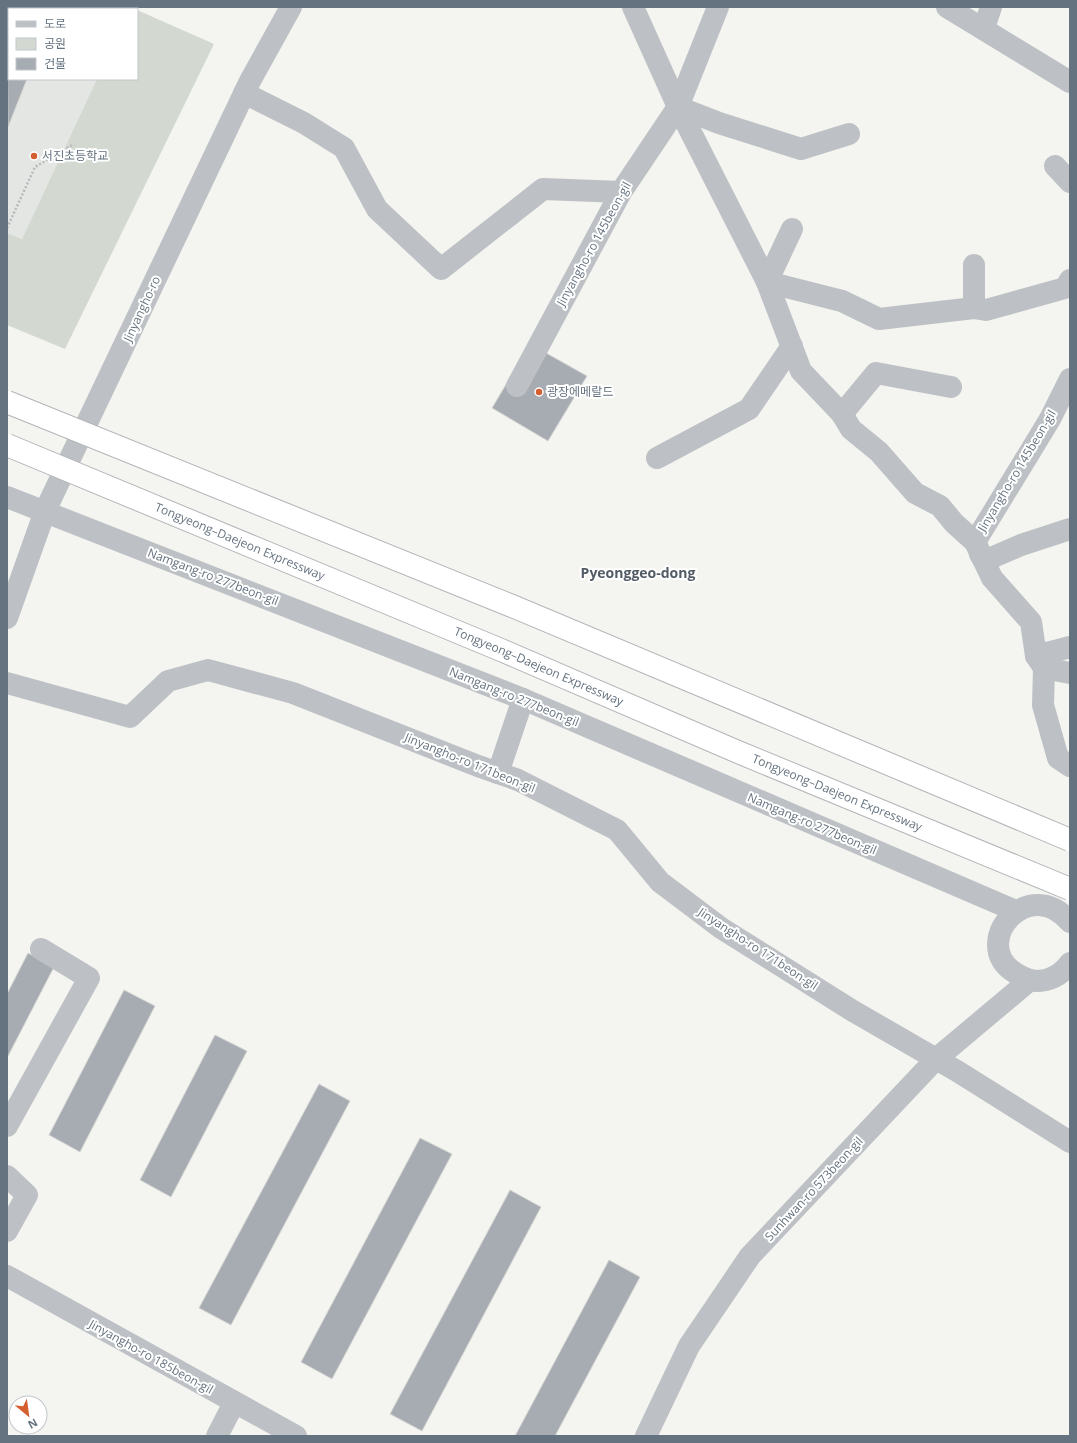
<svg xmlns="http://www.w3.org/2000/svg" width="1077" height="1443" font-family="'Open Sans','Noto Sans KR',sans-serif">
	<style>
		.built { fill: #e4e6e4 }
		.green { fill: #d3d9d0 }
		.building { fill: #a6acb2; stroke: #d5d5d3 }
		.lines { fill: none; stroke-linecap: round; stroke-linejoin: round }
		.path { stroke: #b7b9bc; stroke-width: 2.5; stroke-dasharray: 2 2; stroke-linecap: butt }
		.minor { stroke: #bdc0c4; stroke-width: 22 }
		.highway-bridge-casing { stroke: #b2b5b8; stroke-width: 24; stroke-linecap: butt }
		.highway-bridge { stroke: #fff; stroke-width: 22 }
		.poi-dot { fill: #d46031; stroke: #fff; stroke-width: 1.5 }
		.labels { text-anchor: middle; stroke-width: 4; stroke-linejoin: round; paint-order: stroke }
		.poi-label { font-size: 12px; fill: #65727f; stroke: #fff; text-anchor: start }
		.street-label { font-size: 12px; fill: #65727f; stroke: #fff }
		.quarter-label { font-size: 14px; font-weight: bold; fill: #535c65; stroke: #fff }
	</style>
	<rect width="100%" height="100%" fill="#f4f4f0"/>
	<polygon class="built" points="7,7 131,7 130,9 9,9 9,79 97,79 22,239 7,233"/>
	<polygon class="green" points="137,10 214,44 65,349 7,325 7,233 22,239 97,79 137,79"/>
	<g class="building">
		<polygon points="7,7 56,7 55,9 9,9 9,79 27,79 8,127"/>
		<polygon points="530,344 587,376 548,441 492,408"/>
		<polygon points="28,953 54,967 7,1058 7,994"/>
		<polygon points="124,990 155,1006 80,1152 49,1135"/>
		<polygon points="215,1035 247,1051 171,1197 140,1180"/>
		<polygon points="319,1084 350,1101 231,1325 199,1308"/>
		<polygon points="420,1138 452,1154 332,1379 301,1362"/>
		<polygon points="510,1190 541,1207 422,1431 390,1414"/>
		<polygon points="609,1260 640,1277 555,1436 515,1436"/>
	</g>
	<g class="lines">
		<g class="path">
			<polyline points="100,9 101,7"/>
			<polyline points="7,228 35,167 74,144"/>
		</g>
		<g class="minor">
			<polyline points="633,7 678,107 767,282 801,371 842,414 851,429 879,452 915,493 940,506 954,523 975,542 992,578 1031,622 1036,656 1070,647"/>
			<polyline points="947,7 1070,82"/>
			<polyline points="984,28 991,7"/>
			<polyline points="244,93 304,123 344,148 377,209 441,269 543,189 621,192"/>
			<polyline points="678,107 719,123 801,149 849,134"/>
			<polyline points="1055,166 1070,182"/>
			<polyline points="792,229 767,282 842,301 879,319 974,308 986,310 1065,288 1070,280"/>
			<polyline points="974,265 974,308"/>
			<polyline points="517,386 621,192 678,107 718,7"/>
			<polyline points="842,414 876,373 951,387"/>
			<polyline points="657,458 749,409 792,346"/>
			<polyline points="7,497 523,699 1016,911"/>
			<polyline points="975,542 1050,419 1070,379"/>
			<polyline points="980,554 984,561 1021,545 1070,529"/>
			<polyline points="7,618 45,511 250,81 291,7"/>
			<polyline points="1036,656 1044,668 1043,705 1058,758 1070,766"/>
			<polyline points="1044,668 1070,673"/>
			<polyline points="7,683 130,717 168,681 208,670 293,693 478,766 518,780 617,830 660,882 721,928 853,1011 957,1071 1070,1142"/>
			<polyline points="498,773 523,699"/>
			<path d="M1070,922C1030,874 972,939 1011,970C1019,976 1027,980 1036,981C1051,981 1062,974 1070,963"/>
			<polyline points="7,1126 89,978 41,949"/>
			<polyline points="7,1176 27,1195 7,1231"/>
			<polyline points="7,1276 296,1436"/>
			<polyline points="217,1436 234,1403"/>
			<polyline points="646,1436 689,1346 750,1256 936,1059 1030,980"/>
		</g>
		<g class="highway-bridge-casing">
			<g id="highway-bridge">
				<polyline points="7,402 512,606 1070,840"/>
				<path id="s1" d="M7,445L501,650L738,752L1070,889"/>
			</g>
		</g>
		<use href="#highway-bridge" class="highway-bridge"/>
	</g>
	<g class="poi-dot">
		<circle cx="34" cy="156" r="4"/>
		<circle cx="539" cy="392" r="4"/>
	</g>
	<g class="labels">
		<g class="poi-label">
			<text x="42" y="160">서진초등학교</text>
			<text x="547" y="396">광장에메랄드</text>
		</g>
		<g class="street-label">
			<text transform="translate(594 244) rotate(-61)" y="4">Jinyangho-ro 145beon-gil</text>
			<text transform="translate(142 309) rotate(-65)" y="4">Jinyangho-ro</text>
			<text transform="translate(1017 471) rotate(-59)" y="4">Jinyangho-ro 145beon-gil</text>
			<text dy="4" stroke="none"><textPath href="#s1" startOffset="252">Tongyeong–Daejeon Expressway</textPath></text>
			<text transform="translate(213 577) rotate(21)" y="4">Namgang-ro 277beon-gil</text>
			<text dy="4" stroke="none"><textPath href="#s1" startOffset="576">Tongyeong–Daejeon Expressway</textPath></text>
			<text transform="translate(514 697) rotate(22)" y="4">Namgang-ro 277beon-gil</text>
			<text transform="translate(470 763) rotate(22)" y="4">Jinyangho-ro 171beon-gil</text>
			<text dy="4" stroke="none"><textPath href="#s1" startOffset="900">Tongyeong–Daejeon Expressway</textPath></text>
			<text transform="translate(812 824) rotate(23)" y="4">Namgang-ro 277beon-gil</text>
			<text transform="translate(758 949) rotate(33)" y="4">Jinyangho-ro 171beon-gil</text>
			<text transform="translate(814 1189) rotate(-47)" y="4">Sunhwan-ro 573beon-gil</text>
			<text transform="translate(151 1357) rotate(29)" y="4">Jinyangho-ro 185beon-gil</text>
		</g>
		<g class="quarter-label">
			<text x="638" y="578">Pyeonggeo-dong</text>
		</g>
	</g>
	<rect width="1077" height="1443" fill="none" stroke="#65727f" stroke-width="16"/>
	<rect x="8" y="8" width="130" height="72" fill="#ffffff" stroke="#c1c7cc"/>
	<rect x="16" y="21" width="20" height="6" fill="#bdc0c4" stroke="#c1c7cc"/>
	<text x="44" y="28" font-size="12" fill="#65727f">도로</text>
	<rect x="16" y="38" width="20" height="12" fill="#d3d9d0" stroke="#c1c7cc"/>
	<text x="44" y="48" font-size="12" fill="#65727f">공원</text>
	<rect x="16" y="58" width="20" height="12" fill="#a6acb2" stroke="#c1c7cc"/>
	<text x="44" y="68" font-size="12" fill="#65727f">건물</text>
	<g transform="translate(28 1415) rotate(151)"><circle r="19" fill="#ffffff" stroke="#c1c7cc"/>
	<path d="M0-3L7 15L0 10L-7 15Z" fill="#d46031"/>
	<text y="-6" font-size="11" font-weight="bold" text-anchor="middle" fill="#65727f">N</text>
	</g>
</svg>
